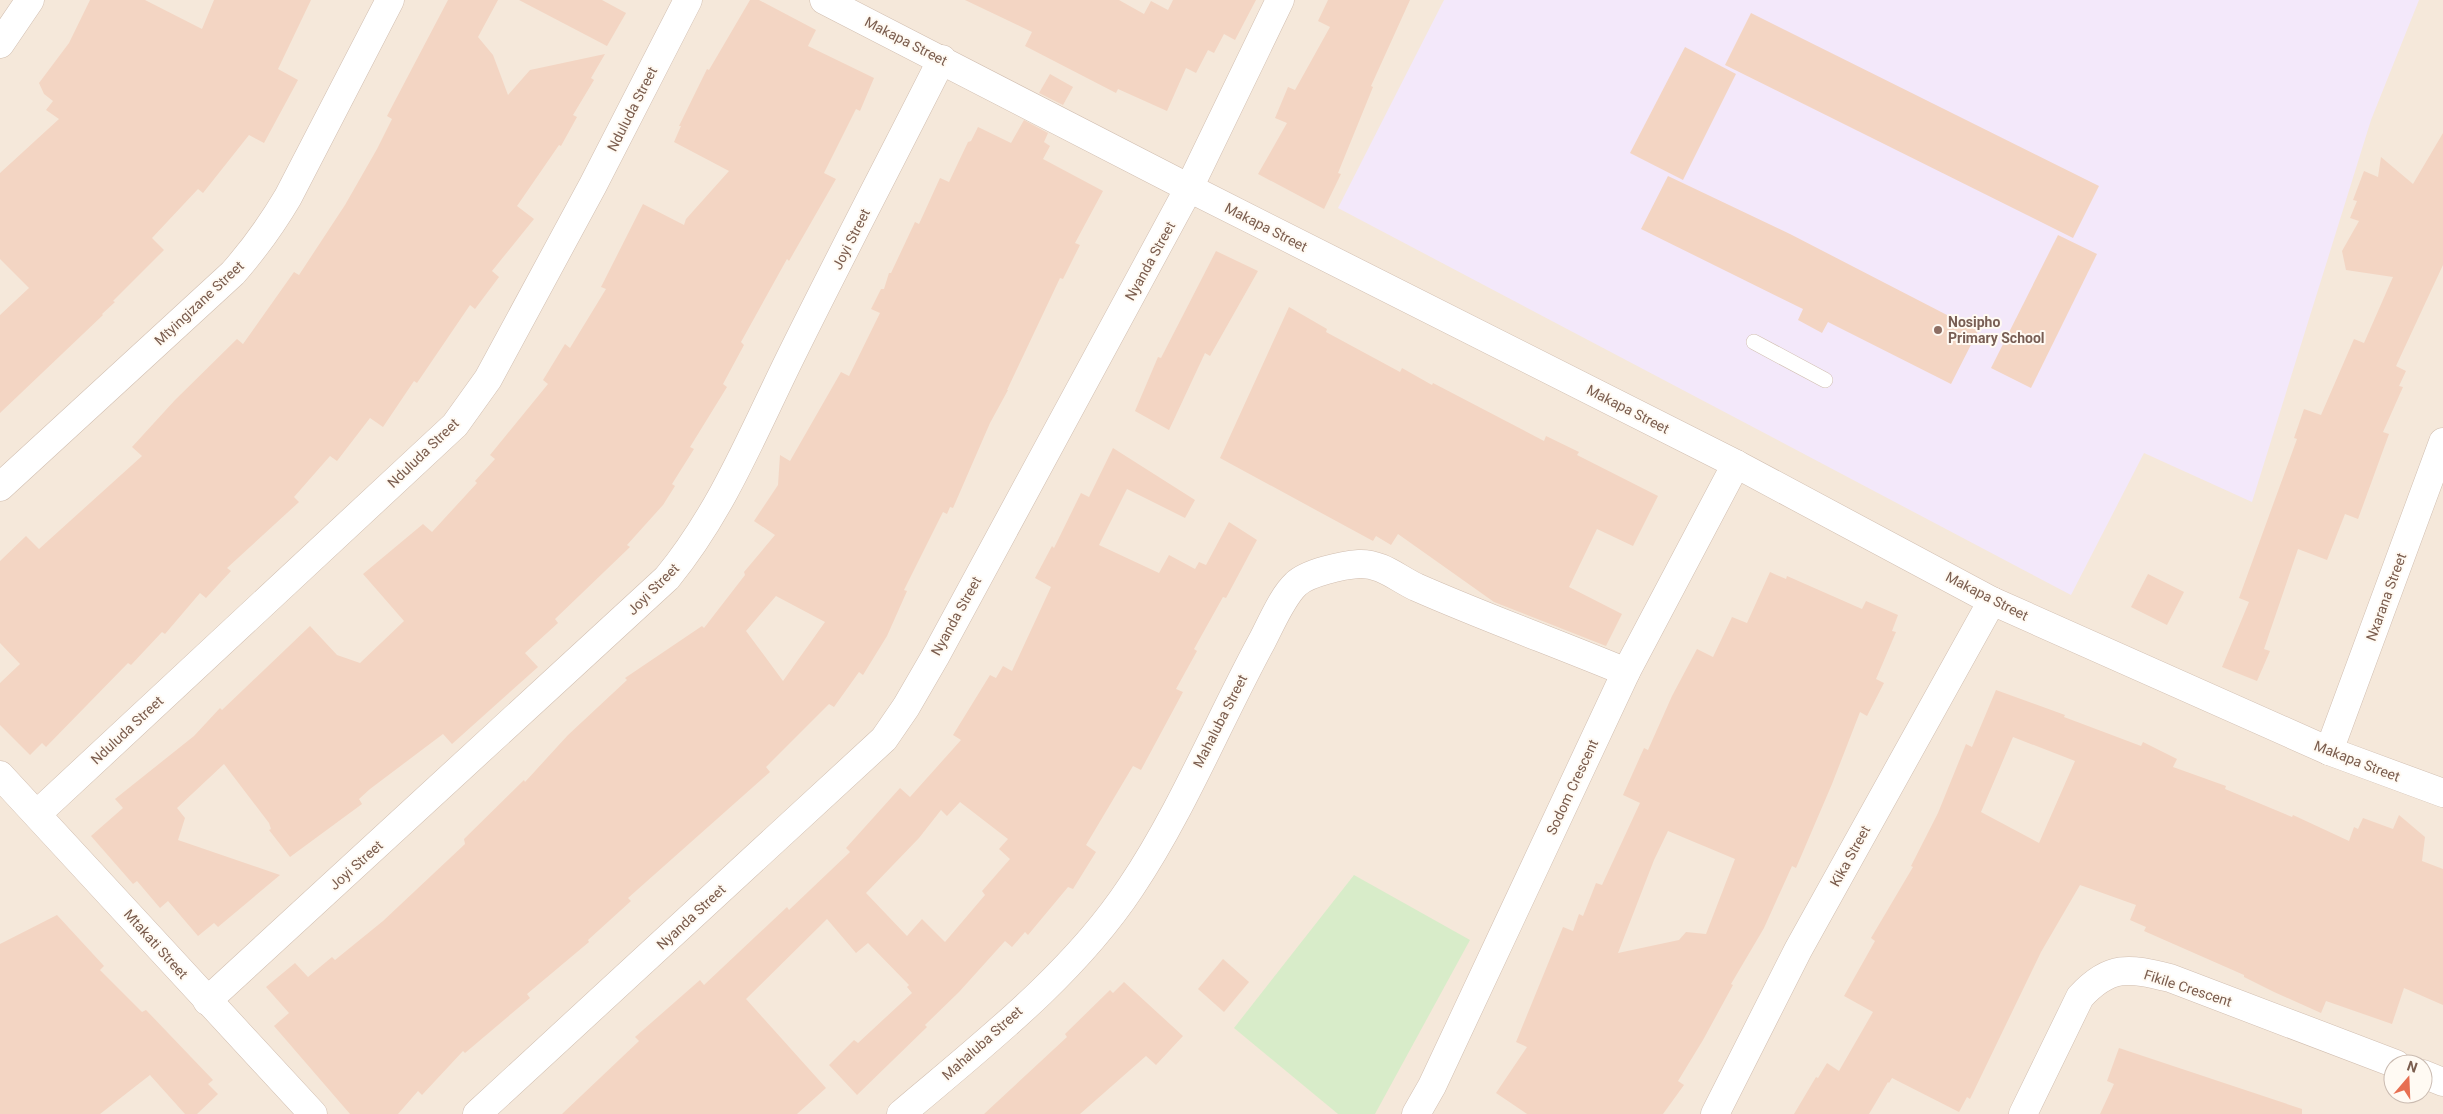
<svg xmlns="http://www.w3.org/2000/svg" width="2443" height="1114" font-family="Roboto,sans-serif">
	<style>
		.residential { fill: #f5e8da; fill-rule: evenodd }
		.education { fill: #f3e8fa }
		.green { fill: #d8ecc9 }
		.building { fill: #f3d5c3; fill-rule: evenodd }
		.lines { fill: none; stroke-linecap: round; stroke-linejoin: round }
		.service-casing { stroke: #d1beb0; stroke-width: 16 }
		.minor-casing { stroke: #d1beb0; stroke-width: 29 }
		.service { stroke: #fff; stroke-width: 15 }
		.minor { stroke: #fff; stroke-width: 28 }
		.education-dot { fill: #8d6e63; stroke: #fffaf3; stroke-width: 2 }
		.labels { text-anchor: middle; stroke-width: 4; stroke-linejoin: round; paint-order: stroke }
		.street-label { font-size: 14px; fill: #7a5c4d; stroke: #fffaf3 }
		.education-label { font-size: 14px; font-weight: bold; fill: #785e54; stroke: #fffaf3; text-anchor: start }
	</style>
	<rect width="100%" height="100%" fill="#fdf6ec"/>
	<path class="residential" d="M0,0H2443V1114H0ZM2393,1064H2423V1094H2393Z"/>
	<polygon class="education" points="1444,0 2419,0 2371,120 2252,502 2144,453 2071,595 1338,208"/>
	<polygon class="green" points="1354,875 1470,940 1375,1114 1338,1114 1234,1028"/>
	<g class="building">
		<polygon points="90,0 145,0 202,29 214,0 311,0 278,69 298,80 264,143 249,135 203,193 198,189 152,238 164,250 113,301 115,302 102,314 103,315 0,413 0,315 29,288 0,259 0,173 59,119 46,110 53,101 44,94 39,83 69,43"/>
		<polygon points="448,0 498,0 478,37 493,55 508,95 530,70 605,54 591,78 594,80 573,115 577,117 561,146 559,145 517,206 534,219 492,271 499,277 475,309 470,305 417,383 414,381 383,427 370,418 337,461 330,456 294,497 299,502 227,568 231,571 206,598 200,593 165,634 162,632 131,665 128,663 46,747 42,743 30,755 0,725 0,683 20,664 0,643 0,561 26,536 39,549 142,456 132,447 175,400 237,339 243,344 294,272 299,275 345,205 377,149 392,119 387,116"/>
		<polygon points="519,0 602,0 626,13 607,46"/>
		<polygon points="750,0 759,0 816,30 808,46 874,78 860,111 856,109 824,173 836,179 789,261 787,259 741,342 744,345 723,384 727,387 690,447 694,449 672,484 675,486 663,505 627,545 630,547 555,619 558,623 525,653 538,667 452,744 443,734 370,789 359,799 362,804 290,857 269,830 271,829 269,823 224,764 177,808 185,818 178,840 280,875 218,927 214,923 198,936 168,901 160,908 137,881 133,884 91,836 123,808 115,799 194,736 220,708 222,710 310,626 337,655 360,663 404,621 363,574 423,524 432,532 477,483 475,481 495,459 490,455 548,384 543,380 565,344 570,348 606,289 601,287 643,204 684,225 686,219 729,171 674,142 681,126 679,126 707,69 709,70"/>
		<polygon points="965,0 1119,0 1144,14 1151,1 1168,10 1173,0 1256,0 1235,40 1224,34 1214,53 1208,50 1196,73 1186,68 1167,111 1118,89 1116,93 1025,46 1032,32"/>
		<polygon points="1328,0 1410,0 1371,86 1373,87 1338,173 1341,174 1324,209 1258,174 1287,123 1275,118 1288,87 1295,90 1330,27 1318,21"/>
		<polygon points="1751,13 2099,186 2073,238 1725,65"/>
		<polygon points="1685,47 1736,74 1683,180 1630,153"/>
		<polygon points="1050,74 1073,87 1063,105 1039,93"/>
		<path d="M1024,120L1048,133L1044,142L1050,146L1043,159L1103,191L1075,243L1080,245L1063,279L1060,278L1007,390H1008L990,423L953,508L950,507L947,514L943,512L904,590L907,591L887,636L863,675L859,672L834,707L829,704L766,767L770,772L628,898L631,901L588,940L589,942L527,994L530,998L465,1053L463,1051L422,1095L418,1091L398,1114H350L274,1026L289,1013L266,987L295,963L308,977L332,957L335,960L383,921L465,844L464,839L524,780L525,782L568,735L627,680L625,678L702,626L704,628L745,575L744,572L775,535L754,521L778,485L780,455L790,461L841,372L849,376L880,313L871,309L881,289H884L889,273H891L915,222L919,224L940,178L949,182L968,142L971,141L978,127L1011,143ZM776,596L825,622L783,681L746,631Z"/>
		<polygon points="2443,133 2443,265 2396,366 2406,371 2399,386 2403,387 2383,432 2389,434 2358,519 2345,514 2327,560 2298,549 2264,649 2270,651 2257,681 2222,667 2249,602 2239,598 2297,439 2294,438 2304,409 2321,415 2354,339 2364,343 2393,277 2346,270 2342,251 2359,221 2350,218 2357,201 2353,200 2364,171 2378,177 2381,157 2413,184"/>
		<polygon points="1668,176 1790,234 1978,331 1951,384 1828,322 1822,333 1798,320 1803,309 1641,229"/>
		<polygon points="2058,235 2097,254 2031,388 1991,368"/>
		<polygon points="1216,251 1258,271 1210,356 1205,353 1169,430 1135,411 1158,357 1161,358"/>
		<polygon points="1289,307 1327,329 1326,332 1400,372 1402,368 1432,385 1433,383 1544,441 1546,436 1579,452 1577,455 1658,496 1633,546 1597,529 1569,587 1622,614 1606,646 1494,602 1398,534 1391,545 1376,536 1373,541 1220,458"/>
		<path d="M1113,448L1195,500L1185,518L1127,489L1099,545L1159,573L1169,555L1195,569L1199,562L1206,565L1229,522L1257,540L1226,598L1223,597L1194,649L1197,651L1176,689L1183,692L1141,770L1133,766L1086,845L1096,852L1073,889L1068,887L1028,935L1025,932L1012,947L1005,941L959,992L925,1025L927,1027L857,1095L829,1065L854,1040L858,1043L912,993L907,987L909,985L868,943L856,953L827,919L746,999L826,1088L797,1114H562L639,1041L635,1037L700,980L704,985L787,907L789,910L850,852L846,848L900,788L910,797L961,740L953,735L990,675L996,678L1003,666L1012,671L1051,587L1035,578L1052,546L1054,548L1081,493L1089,497ZM960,802L1008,839L999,849L1010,859L982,891L985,895L945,942L922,919L907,936L866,893L919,838L941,810L947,816Z"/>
		<path d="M1770,572L1786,579L1787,576L1862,609L1866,601L1898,615L1892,631L1896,632L1876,679L1884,683L1867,716L1860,712L1832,784L1796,868L1792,866L1764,928L1731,984L1733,985L1703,1040L1678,1081L1684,1085L1663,1114H1527L1496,1093L1527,1047L1516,1042L1563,927L1573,931L1579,914L1583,916L1596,883L1602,885L1640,803L1623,795L1644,748L1648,750L1672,696L1697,649L1713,657L1732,617L1747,623ZM1668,831L1735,859L1706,934L1686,932L1679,940L1618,953L1654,860Z"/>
		<polygon points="2148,574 2184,592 2167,625 2131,607"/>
		<path d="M1996,690L2065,715L2064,717L2141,746L2143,742L2177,759L2173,767L2226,786L2225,789L2292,817L2293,815L2349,841L2354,827L2358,829L2363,818L2393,829L2399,815L2425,837L2422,861L2443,869V1005L2404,988L2392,1024L2326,1001L2321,1013L2274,992L2244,977V975L2144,931L2146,927L2130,920L2136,905L2080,885L2041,952L1970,1099L1967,1097L1959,1112L1892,1078L1889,1083L1888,1082L1869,1114H1794L1816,1077L1818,1078L1827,1063L1839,1071L1873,1012L1844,996L1875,941L1871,938L1913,867L1911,866L1938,813L1966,744L1972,747ZM2013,737L2075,761L2039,843L1981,812Z"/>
		<polygon points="57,915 104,966 100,970 142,1012 146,1010 213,1080 208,1084 218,1094 197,1114 185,1114 150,1075 100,1114 0,1114 0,944"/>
		<polygon points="1223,959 1249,982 1224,1012 1198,989"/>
		<polygon points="1124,982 1183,1036 1156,1065 1146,1056 1080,1114 984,1114 1067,1037 1065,1034 1110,990 1113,993"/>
		<polygon points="2119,1048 2302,1109 2302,1114 2100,1114 2114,1084 2107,1081"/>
	</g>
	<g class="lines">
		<g class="service-casing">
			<polyline id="service" points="1754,342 1825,380"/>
		</g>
		<g class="minor-casing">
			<g id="minor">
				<polyline points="824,0 1189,188 1736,464 1992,601 2329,751 2443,793"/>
				<polyline points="0,44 30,0"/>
				<path d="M0,487L233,273C254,249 272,224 288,197L390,0"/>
				<polyline points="2329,751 2443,442"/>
				<polyline points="0,775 313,1114"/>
				<polyline points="37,814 455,425 488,379 593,185 688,0"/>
				<path d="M207,1001L667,578C723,510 755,428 794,350C842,253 893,156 942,59"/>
				<polyline points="2423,1074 2443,1082"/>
				<polyline points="477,1114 884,739 906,707 935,657 1189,188 1280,0"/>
				<path d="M901,1114C981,1046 1073,975 1131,887C1182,811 1218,722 1262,641C1271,624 1282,597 1296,584C1307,573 1343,565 1359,564C1381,563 1397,578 1416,587C1484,617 1556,643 1626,672"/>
				<polyline points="1416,1114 1432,1086 1626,672 1736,464"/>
				<polyline points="1715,1114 1798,950 1992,601"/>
				<path d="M2023,1114L2080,997C2110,964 2129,968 2170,978L2396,1064"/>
			</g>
		</g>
		<use href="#service" class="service"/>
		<use href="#minor" class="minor"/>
	</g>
	<circle class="education-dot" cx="1938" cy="330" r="5"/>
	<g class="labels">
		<g class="street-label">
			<text transform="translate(906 41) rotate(27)" y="5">Makapa Street</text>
			<text transform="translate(632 109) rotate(-63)" y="5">Nduluda Street</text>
			<text transform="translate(1266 227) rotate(27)" y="5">Makapa Street</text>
			<text transform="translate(851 239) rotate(-63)" y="5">Joyi Street</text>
			<text transform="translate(1150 261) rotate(-61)" y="5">Nyanda Street</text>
			<text transform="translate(199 303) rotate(-43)" y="5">Mtyingizane Street</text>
			<text transform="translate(1628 409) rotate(27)" y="5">Makapa Street</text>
			<text transform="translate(423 453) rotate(-44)" y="5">Nduluda Street</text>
			<text transform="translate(653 589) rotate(-45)" y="5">Joyi Street</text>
			<text transform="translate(1987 596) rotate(27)" y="5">Makapa Street</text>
			<text transform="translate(2386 597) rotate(-70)" y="5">Nxarana Street</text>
			<text transform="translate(956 616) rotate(-61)" y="5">Nyanda Street</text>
			<text transform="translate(1220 721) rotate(-63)" y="5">Mahaluba Street</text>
			<text transform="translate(127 730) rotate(-43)" y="5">Nduluda Street</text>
			<text transform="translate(2357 761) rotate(21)" y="5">Makapa Street</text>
			<text transform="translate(1572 787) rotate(-65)" y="5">Sodom Crescent</text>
			<text transform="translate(1850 856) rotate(-61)" y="5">Kika Street</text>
			<text transform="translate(356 865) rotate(-42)" y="5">Joyi Street</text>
			<text transform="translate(691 917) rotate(-43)" y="5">Nyanda Street</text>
			<text transform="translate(156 944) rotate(48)" y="5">Mtakati Street</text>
			<text transform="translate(2188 988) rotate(18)" y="5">Fikile Crescent</text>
			<text transform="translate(982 1043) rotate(-42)" y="5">Mahaluba Street</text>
		</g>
		<g class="education-label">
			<text x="1948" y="327">Nosipho<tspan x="1948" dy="16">Primary School</tspan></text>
		</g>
	</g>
	<g transform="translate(2408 1079) rotate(19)"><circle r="24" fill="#fffaf3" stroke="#cabbb1"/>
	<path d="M0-4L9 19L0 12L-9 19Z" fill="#e76f51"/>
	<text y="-8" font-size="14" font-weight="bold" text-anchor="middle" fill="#7a5c4d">N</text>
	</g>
</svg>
